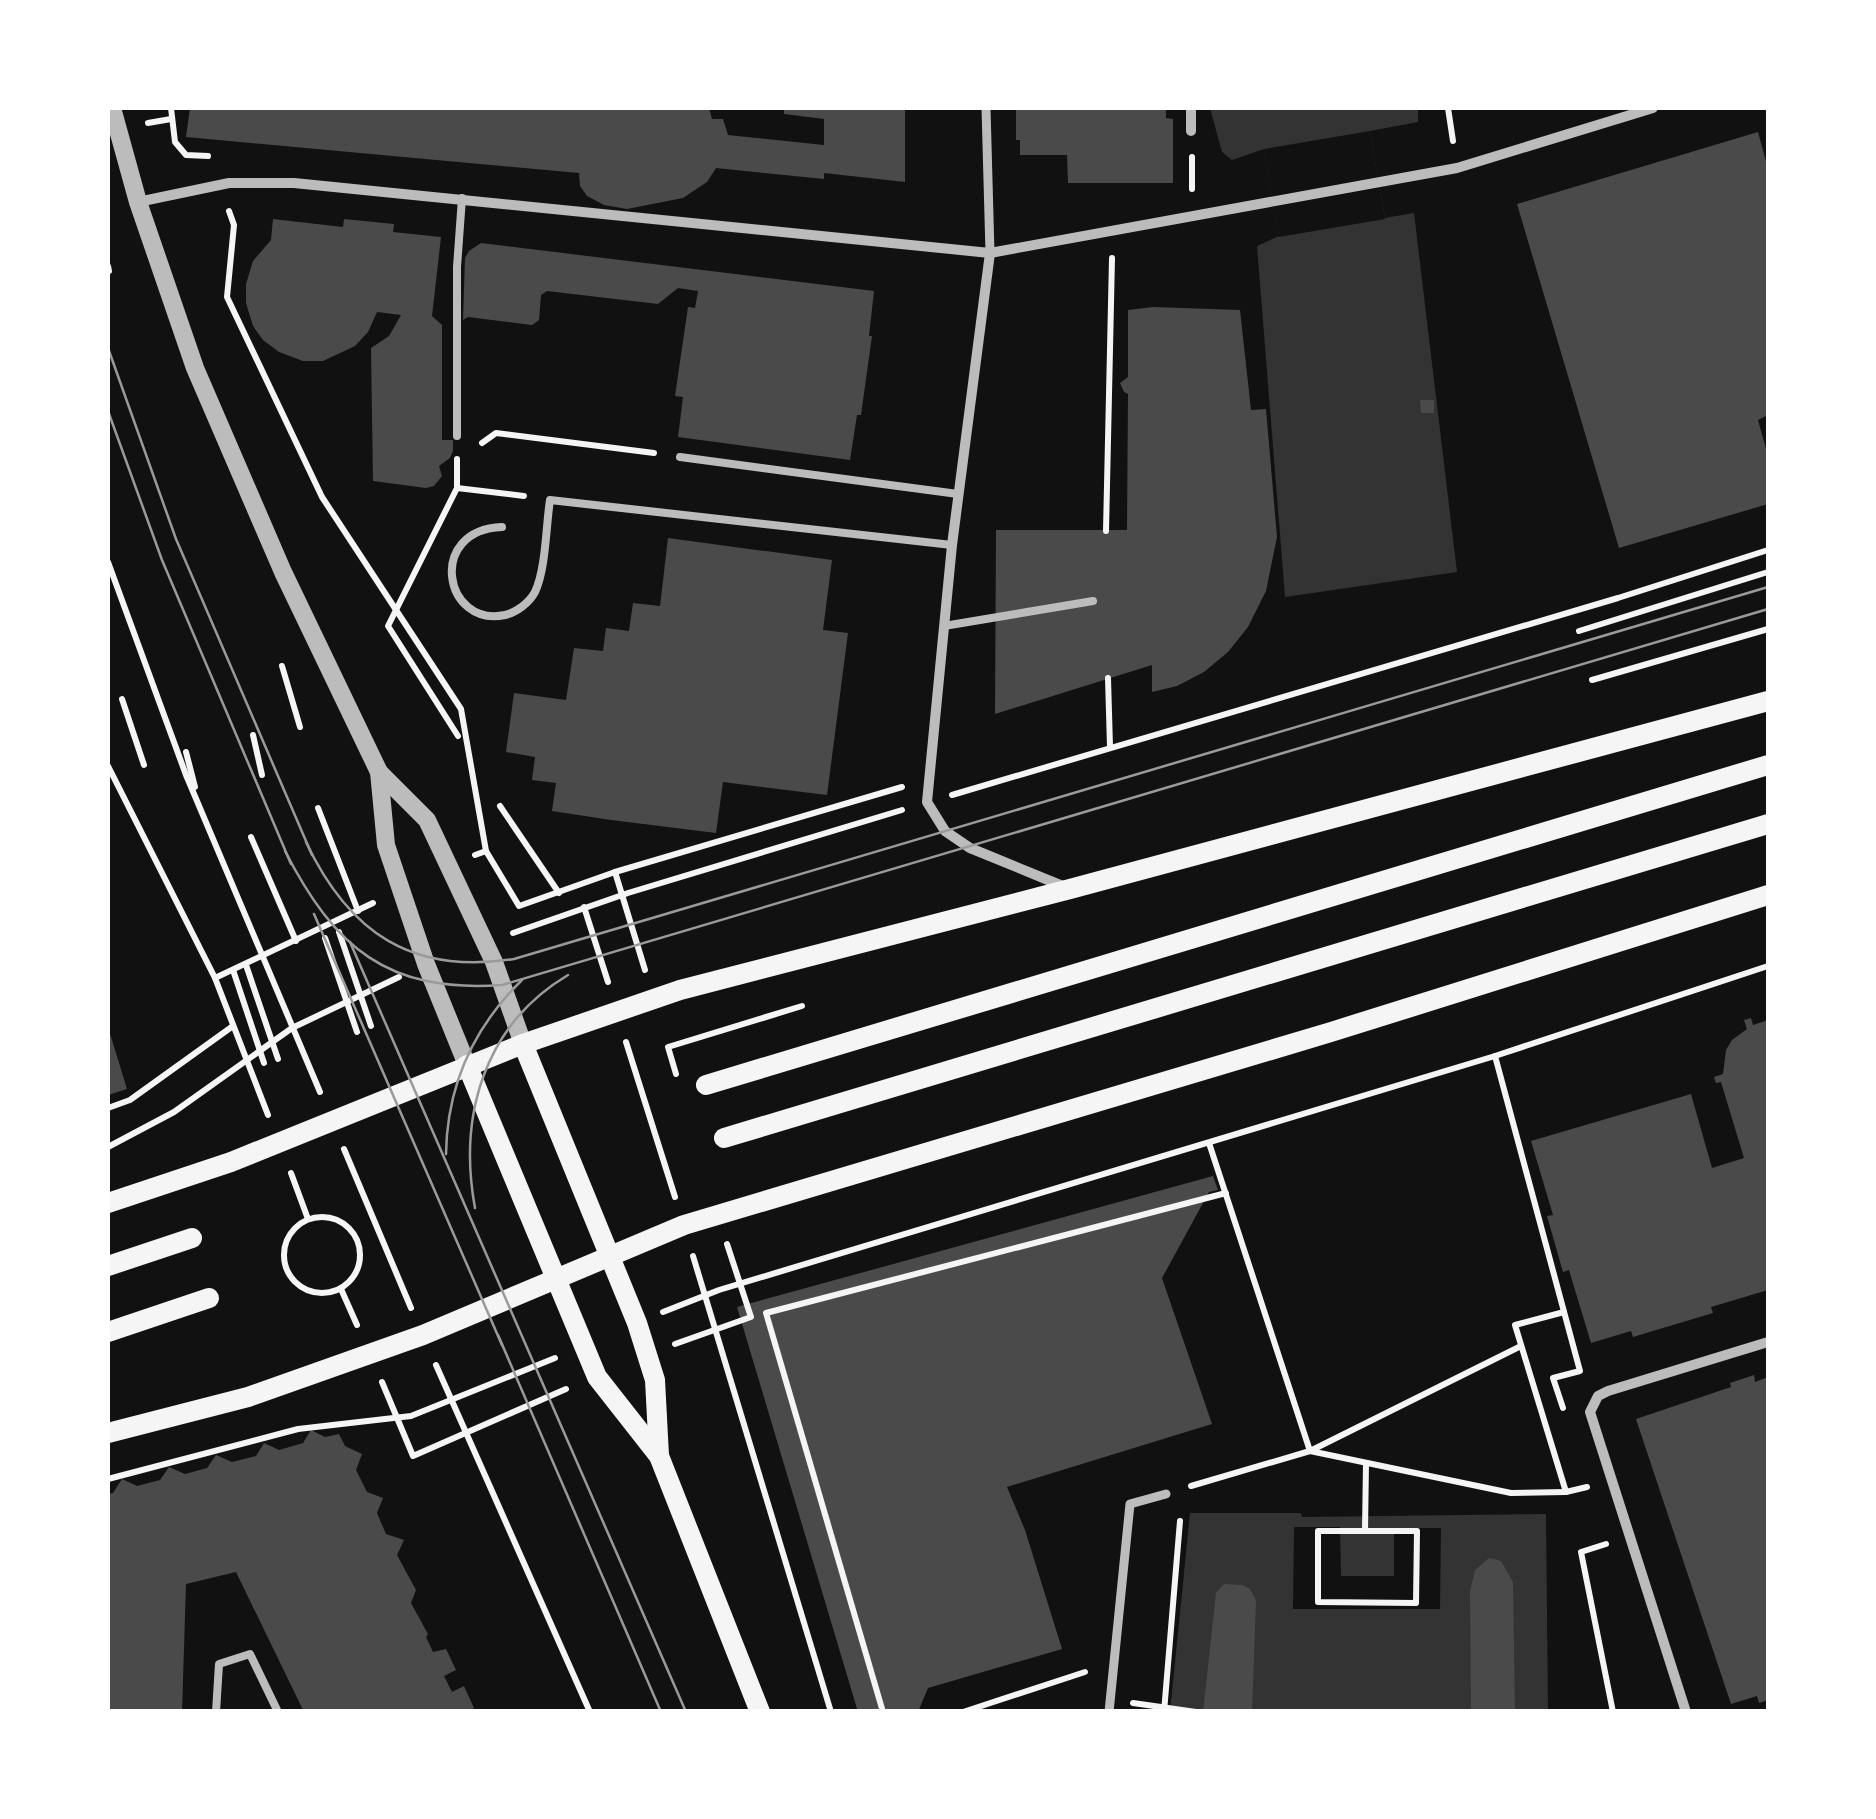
<svg xmlns="http://www.w3.org/2000/svg" width="1876" height="1819" font-family="Mulish,sans-serif">
	<style>
		.water { fill: #333 }
		.pier { fill: #111 }
		.building { fill: #4a4a4a }
		.lines { fill: none; stroke-linecap: round; stroke-linejoin: round }
		.path { stroke: #f5f5f5; stroke-width: 6 }
		.service { stroke: #bcbcbc; stroke-width: 8 }
		.pedestrian { stroke: #bcbcbc; stroke-width: 9 }
		.minor { stroke: #bcbcbc; stroke-width: 10 }
		.tertiary { stroke: #bcbcbc; stroke-width: 18 }
		.secondary { stroke: #f5f5f5; stroke-width: 20 }
		.tram { stroke: #9a9a9a; stroke-width: 2.5 }
	</style>
	<rect width="100%" height="100%" fill="#111"/>
	<g class="water">
		<polygon points="1210,108 1418,108 1418,122 1370,131 1385,218 1414,213 1457,572 1285,597 1257,246 1279,236 1264,149 1232,160 1222,152"/>
		<polygon points="1190,1513 1301,1513 1302,1517 1546,1514 1548,1711 1170,1712"/>
	</g>
	<g class="pier">
		<polygon points="1370,131 1385,219 1279,237 1264,149"/>
		<polygon points="1294,1527 1340,1527 1341,1576 1394,1576 1394,1528 1441,1528 1440,1609 1293,1609"/>
	</g>
	<g class="building">
		<polygon points="190,108 709,108 712,119 723,119 728,135 824,145 824,119 784,114 784,108 905,108 905,182 824,173 824,179 716,168 707,182 683,198 627,209 604,205 587,196 580,186 579,173 186,137"/>
		<polygon points="1016,108 1166,108 1166,118 1173,119 1173,183 1068,183 1067,155 1020,155 1020,140 1016,140"/>
		<polygon points="1758,132 1768,169 1768,415 1758,420 1768,456 1768,504 1619,548 1517,204"/>
		<polygon points="273,219 343,227 344,219 394,224 393,232 441,237 432,316 442,325 442,440 453,440 453,451 450,458 439,466 442,476 434,486 426,488 373,481 371,348 389,336 401,315 377,312 368,332 355,346 323,361 303,361 279,352 263,340 253,326 246,303 246,284 253,261 271,240"/>
		<polygon points="481,243 874,291 869,336 872,336 861,415 857,415 850,460 678,437 683,397 675,396 688,307 695,308 698,291 678,288 658,304 547,291 541,295 539,320 532,325 468,317 463,320 465,258 469,251"/>
		<polygon points="1153,307 1240,310 1251,410 1266,409 1277,537 1266,591 1248,627 1228,652 1204,672 1177,686 1152,692 1152,665 995,714 996,530 1127,530 1128,394 1124,392 1120,383 1128,377 1128,310"/>
		<polygon points="1420,400 1434,400 1434,413 1421,413"/>
		<polygon points="668,538 832,560 823,630 848,633 827,795 723,782 716,833 611,820 552,811 556,783 532,780 535,757 506,752 514,693 566,700 574,648 603,651 606,628 629,631 633,603 660,606"/>
		<polygon points="1751,1018 1753,1025 1768,1020 1768,1290 1711,1307 1713,1313 1633,1337 1631,1331 1591,1343 1569,1270 1563,1272 1547,1216 1553,1215 1531,1141 1691,1094 1712,1168 1744,1158 1721,1082 1716,1083 1714,1077 1723,1074 1726,1050 1732,1040 1747,1029 1744,1020"/>
		<polygon points="108,1027 127,1089 108,1095"/>
		<polygon points="1213,1176 1218,1190 1209,1192 1162,1278 1212,1424 1007,1487 1025,1530 1062,1649 928,1688 918,1712 858,1712 737,1307"/>
		<polygon points="1754,1375 1755,1382 1768,1377 1768,1700 1759,1703 1757,1696 1731,1704 1636,1419 1731,1387 1730,1383"/>
		<polygon points="311,1430 325,1437 339,1434 345,1446 362,1454 356,1470 367,1492 383,1498 377,1513 386,1534 404,1540 397,1555 416,1590 411,1603 428,1634 426,1637 433,1652 446,1649 456,1670 444,1676 452,1692 464,1686 474,1708 470,1712 304,1712 236,1572 186,1584 182,1712 108,1712 108,1494 113,1493 122,1479 137,1486 160,1480 169,1467 185,1474 207,1468 216,1455 232,1462 256,1456 264,1443 279,1450 303,1443"/>
		<polygon points="1489,1558 1501,1561 1513,1582 1515,1712 1471,1712 1470,1591 1475,1570"/>
		<polygon points="1224,1584 1243,1585 1250,1589 1256,1600 1252,1712 1203,1712 1216,1593"/>
	</g>
	<g class="lines">
		<g class="path">
			<polyline points="171,108 175,142 186,155 208,156"/>
			<polyline points="1448,108 1453,141"/>
			<polyline points="148,123 171,119"/>
			<polyline points="1192,157 1192,189"/>
			<polyline points="229,211 234,225 227,297 322,497 461,709 486,851 475,855"/>
			<polyline points="108,266 109,271"/>
			<polyline points="482,443 496,433 654,453"/>
			<polyline points="457,459 457,488 388,626 458,736"/>
			<polyline points="457,488 524,496"/>
			<polyline points="1106,531 1112,258"/>
			<polyline points="108,562 186,775 320,1092"/>
			<polyline points="1579,631 1768,572"/>
			<polyline points="282,666 300,727"/>
			<polyline points="1108,678 1110,747"/>
			<polyline points="1592,680 1768,629"/>
			<polyline points="122,699 144,765"/>
			<polyline points="253,735 262,775"/>
			<polyline points="186,752 195,787"/>
			<polyline points="108,766 215,978 373,903"/>
			<polyline points="952,795 1618,598 1768,550"/>
			<polyline points="500,806 559,893"/>
			<polyline points="318,808 358,911"/>
			<polyline points="251,837 296,941"/>
			<polyline points="486,851 519,906 615,872 645,970"/>
			<polyline points="615,872 902,787"/>
			<polyline points="584,907 608,982"/>
			<polyline points="339,932 371,1026"/>
			<polyline points="513,933 628,893 902,810"/>
			<polyline points="325,938 357,1032"/>
			<polyline points="246,965 278,1059"/>
			<polyline points="233,970 264,1063"/>
			<polyline points="215,978 268,1115"/>
			<polyline points="626,1042 675,1197"/>
			<polyline points="1495,1056 1580,1371 1553,1378 1563,1408"/>
			<polyline points="676,1074 668,1047 802,1006"/>
			<polyline points="108,1108 130,1100 233,1026"/>
			<polyline points="1209,1143 1310,1451 1511,1493 1566,1492"/>
			<polyline points="108,1147 174,1112 292,1028 399,977"/>
			<polyline points="344,1149 411,1308"/>
			<polyline points="291,1173 308,1219"/>
			<circle cx="322" cy="1255" r="38"/>
			<polyline points="693,1256 831,1712"/>
			<polyline points="341,1289 357,1325"/>
			<polyline points="663,1312 719,1290 1495,1056 1768,966"/>
			<polyline points="1564,1312 1515,1325 1566,1492 1587,1487"/>
			<polyline points="675,1344 751,1317 727,1244"/>
			<polyline points="436,1365 590,1712"/>
			<polyline points="382,1382 413,1456 566,1389"/>
			<polyline points="108,1479 298,1429 411,1416 555,1358"/>
			<polyline points="1191,1486 1310,1451 1521,1346"/>
			<polygon points="1318,1531 1417,1531 1416,1603 1318,1602"/>
			<polyline points="1365,1531 1366,1463"/>
			<polyline points="1606,1544 1581,1552 1613,1712"/>
			<polyline points="1133,1703 1196,1712"/>
			<polyline points="883,1712 766,1313 1226,1193"/>
			<polyline points="963,1712 1085,1672"/>
			<polyline points="1164,1712 1180,1521"/>
		</g>
		<g class="service">
			<polyline points="457,436 457,267 462,198"/>
			<polyline points="680,457 958,494"/>
			<path d="M502,527C426,530 444,628 505,615C517,612 529,603 535,592C546,569 546,525 550,500L952,545"/>
			<polyline points="944,626 1093,601"/>
			<polyline points="216,1712 219,1664 250,1654 278,1712"/>
		</g>
		<g class="pedestrian">
			<polyline points="986,108 990,253"/>
			<polyline points="1109,1712 1130,1504 1166,1494"/>
		</g>
		<g class="minor">
			<polyline points="1191,108 1191,131"/>
			<polyline points="138,202 229,183 294,183 990,253 1457,168 1653,108"/>
			<polyline points="990,253 952,545 927,802 945,831 970,848 1065,887"/>
			<polyline points="1686,1712 1590,1412 1598,1396 1608,1391 1768,1342"/>
		</g>
		<g class="tertiary">
			<polyline points="112,108 138,202 195,368 283,572 379,772 386,845 426,964 467,1065"/>
			<polyline points="379,772 427,820 494,962 523,1044"/>
		</g>
		<g class="secondary">
			<polyline points="523,1044 637,1323 655,1380 659,1456"/>
			<polyline points="467,1065 597,1377 659,1456 760,1712"/>
			<polyline points="706,1085 1768,765"/>
			<polyline points="724,1138 1768,824"/>
			<polyline points="108,1203 231,1162 523,1044 680,990 1070,889 1768,701"/>
			<polyline points="108,1266 192,1238"/>
			<polyline points="108,1332 209,1298"/>
			<polyline points="108,1433 248,1397 423,1335 684,1225 1331,1032 1768,895"/>
		</g>
		<g class="tram">
			<polyline points="108,348 176,539 312,855"/>
			<polyline points="108,411 162,560 291,864"/>
			<path d="M306,842C349,933 412,975 514,959L1768,587"/>
			<path d="M285,851C335,948 387,993 502,985L1768,609"/>
			<polyline points="314,914 502,1345"/>
			<polyline points="350,942 686,1712"/>
			<path d="M446,1154C447,1086 473,1028 522,980"/>
			<path d="M475,1208C458,1116 484,1025 568,975"/>
			<polyline points="498,1335 661,1712"/>
		</g>
	</g>
	<rect width="1876" height="1819" fill="none" stroke="#ffffff" stroke-width="220"/>
</svg>
